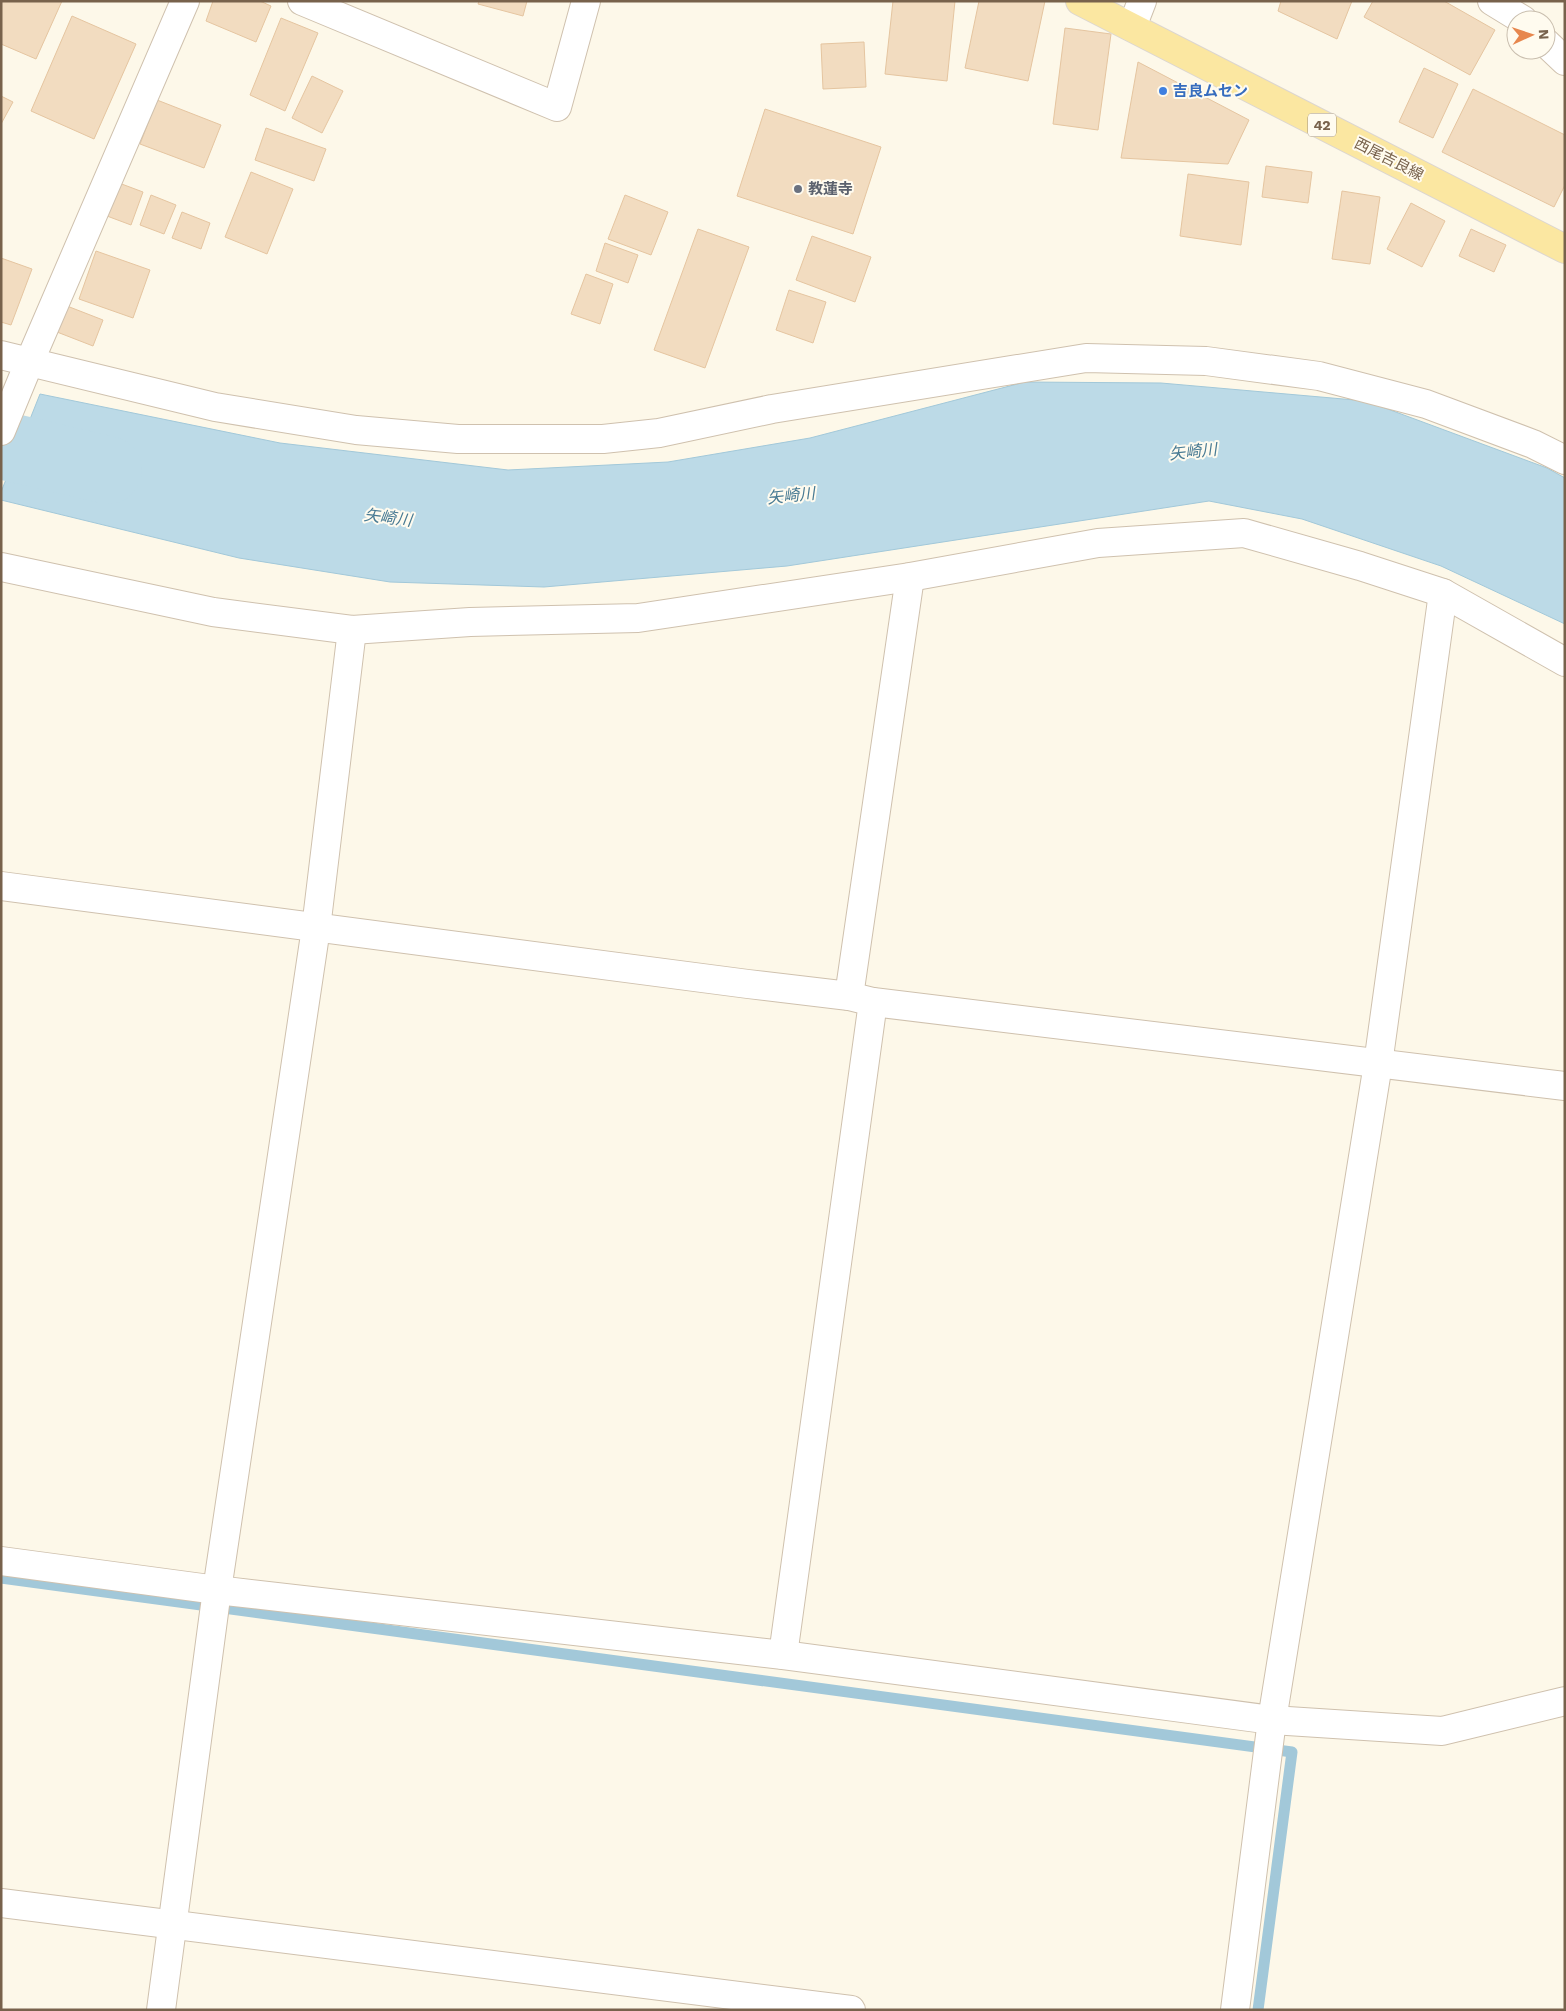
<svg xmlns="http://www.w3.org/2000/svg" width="1566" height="2011" font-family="'Work Sans','Noto Sans JP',sans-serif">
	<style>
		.water { fill: #bcdae7; stroke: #a2c8d9 }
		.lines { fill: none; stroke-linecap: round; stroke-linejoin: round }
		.stream { stroke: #a2c8d9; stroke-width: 11 }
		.river { stroke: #bcdae7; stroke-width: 68 }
		.building { fill: #f2dcc0; stroke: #e5c5a0 }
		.minor-casing { stroke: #cfc1ae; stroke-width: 30 }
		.primary-casing { stroke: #dcd6d0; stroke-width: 30 }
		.minor { stroke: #fff; stroke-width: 28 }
		.primary { stroke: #fbe7a1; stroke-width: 28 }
		.shop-dot { fill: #3f7fe0; stroke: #fffbef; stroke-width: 2 }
		.worship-dot { fill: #6b7280; stroke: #fffbef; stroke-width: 2 }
		.labels { text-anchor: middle; stroke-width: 4; stroke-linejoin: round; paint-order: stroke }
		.shield { fill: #fffbef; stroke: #a0907d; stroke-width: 1 }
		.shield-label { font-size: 14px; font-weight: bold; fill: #78624c }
		.shop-label { font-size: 15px; font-weight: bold; fill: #366cbe; stroke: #fffbef; text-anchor: start }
		.street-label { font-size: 15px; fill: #78624c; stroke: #fffbef }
		.worship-label { font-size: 15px; font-weight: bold; fill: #5b616d; stroke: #fffbef; text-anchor: start }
		.water-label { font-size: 16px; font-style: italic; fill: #487a93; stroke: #fffbef }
	</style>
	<rect width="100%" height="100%" fill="#fdf8e9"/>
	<polygon class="water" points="1025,382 1161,383 1366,401 1547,468 1565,478 1565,624 1441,566 1302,519 1209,501 787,566 544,587 390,582 239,558 1,500 1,492 40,394 280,443 508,470 668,462 810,438"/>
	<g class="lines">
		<polyline class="stream" points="1,1578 1292,1752 1258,2010"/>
		<polyline class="river" points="1,445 108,470"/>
	</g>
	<g class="building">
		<polygon points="1,1 62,1 36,59 1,44"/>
		<polygon points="213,1 260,1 271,6 256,42 206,21"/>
		<polygon points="479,1 527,1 523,16 478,4"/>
		<polygon points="893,1 955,1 947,81 885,74"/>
		<polygon points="979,1 1045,1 1028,81 965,68"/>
		<polygon points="1281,1 1352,1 1337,39 1278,11"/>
		<polygon points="1373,1 1444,1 1495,30 1470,75 1364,17"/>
		<polygon points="72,16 136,44 94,139 31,111"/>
		<polygon points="281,18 318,33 285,111 250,95"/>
		<polygon points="1065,28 1111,34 1098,130 1053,124"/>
		<polygon points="864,42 866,87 823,89 821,44"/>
		<polygon points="1138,62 1249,120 1228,164 1121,158"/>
		<polygon points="1424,68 1458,84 1433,138 1399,122"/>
		<polygon points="312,76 343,91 322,133 292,118"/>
		<polygon points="1473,89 1565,135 1565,185 1554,207 1442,152"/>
		<polygon points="1,96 13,102 1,124"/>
		<polygon points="157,100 221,125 204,168 140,144"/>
		<polygon points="765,109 881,147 853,234 737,196"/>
		<polygon points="266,128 326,149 314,181 255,160"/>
		<polygon points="1266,166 1312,172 1308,203 1262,197"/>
		<polygon points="251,172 293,189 267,254 225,237"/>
		<polygon points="1188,174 1249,182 1241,245 1180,236"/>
		<polygon points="119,183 143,192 131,225 107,216"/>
		<polygon points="1342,191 1380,197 1370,264 1332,259"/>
		<polygon points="151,195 176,205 164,234 140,225"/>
		<polygon points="625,195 668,212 651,255 608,239"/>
		<polygon points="1411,203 1445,221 1422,267 1387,249"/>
		<polygon points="182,212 210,223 201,249 172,238"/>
		<polygon points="698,229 749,247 705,368 654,350"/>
		<polygon points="1471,229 1506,245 1494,272 1459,256"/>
		<polygon points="812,236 871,257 855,302 796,280"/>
		<polygon points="605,243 638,255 628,283 596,271"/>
		<polygon points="96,251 150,270 133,318 79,299"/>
		<polygon points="1,258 32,269 11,325 1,322"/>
		<polygon points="586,274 613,284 600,324 571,314"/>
		<polygon points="789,290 826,302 813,343 776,330"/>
		<polygon points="67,306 103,320 93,346 57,332"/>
	</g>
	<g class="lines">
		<g class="minor-casing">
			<g id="minor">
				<polyline points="302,1 557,107 586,1"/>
				<polyline points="1492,1 1523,20"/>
				<polyline points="1132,27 1142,1"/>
				<polyline points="1546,43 1565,61"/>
				<polyline points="1,355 215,407 356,430 458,439 603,439 659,433 772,409 1086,358 1206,361 1319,376 1426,404 1533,444 1565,460"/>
				<polyline points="1,431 29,363 185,1"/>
				<polyline points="1,567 213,612 352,630 470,622 638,618 910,577 1098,543 1244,533 1360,566 1443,593 1565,662"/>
				<polyline points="1,886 748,984 849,996 873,1002 1565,1086"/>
				<polyline points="849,996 910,577"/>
				<polyline points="1,1561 217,1590 783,1655 1272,1720 1442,1731 1565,1701"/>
				<polyline points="783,1655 873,1002"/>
				<polyline points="1,1903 851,2010"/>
				<polyline points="161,2010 217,1590 316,928 352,630"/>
				<polyline points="1235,2010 1272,1720 1378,1064 1443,593"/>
			</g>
		</g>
		<g class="primary-casing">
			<polyline id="primary" points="1080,1 1565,249"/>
		</g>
		<use href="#minor" class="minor"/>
		<use href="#primary" class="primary"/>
	</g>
	<circle class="shop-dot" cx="1163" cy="91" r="5"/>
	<circle class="worship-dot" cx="798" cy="189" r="5"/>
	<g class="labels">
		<rect class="shield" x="1308" y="113.5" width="28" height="23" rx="4"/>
		<g class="shield-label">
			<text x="1322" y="130">42</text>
		</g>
		<g class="shop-label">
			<text x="1173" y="96">吉良ムセン</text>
		</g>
		<g class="street-label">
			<text transform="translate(1389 159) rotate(27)" y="5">西尾吉良線</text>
		</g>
		<g class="worship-label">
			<text x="808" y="194">教蓮寺</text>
		</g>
		<g class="water-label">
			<text transform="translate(1193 451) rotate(-6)" y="6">矢崎川</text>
			<text transform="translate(791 495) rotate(-6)" y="6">矢崎川</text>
			<text transform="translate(388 517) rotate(7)" y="6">矢崎川</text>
		</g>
	</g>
	<rect width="1566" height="2011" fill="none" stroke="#78624c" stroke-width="5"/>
	<g transform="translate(1531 35) rotate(87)"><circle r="24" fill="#fffbef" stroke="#c9beae"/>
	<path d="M0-4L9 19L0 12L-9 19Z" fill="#e7874e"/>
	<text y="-8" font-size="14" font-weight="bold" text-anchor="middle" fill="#78624c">N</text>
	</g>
</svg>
